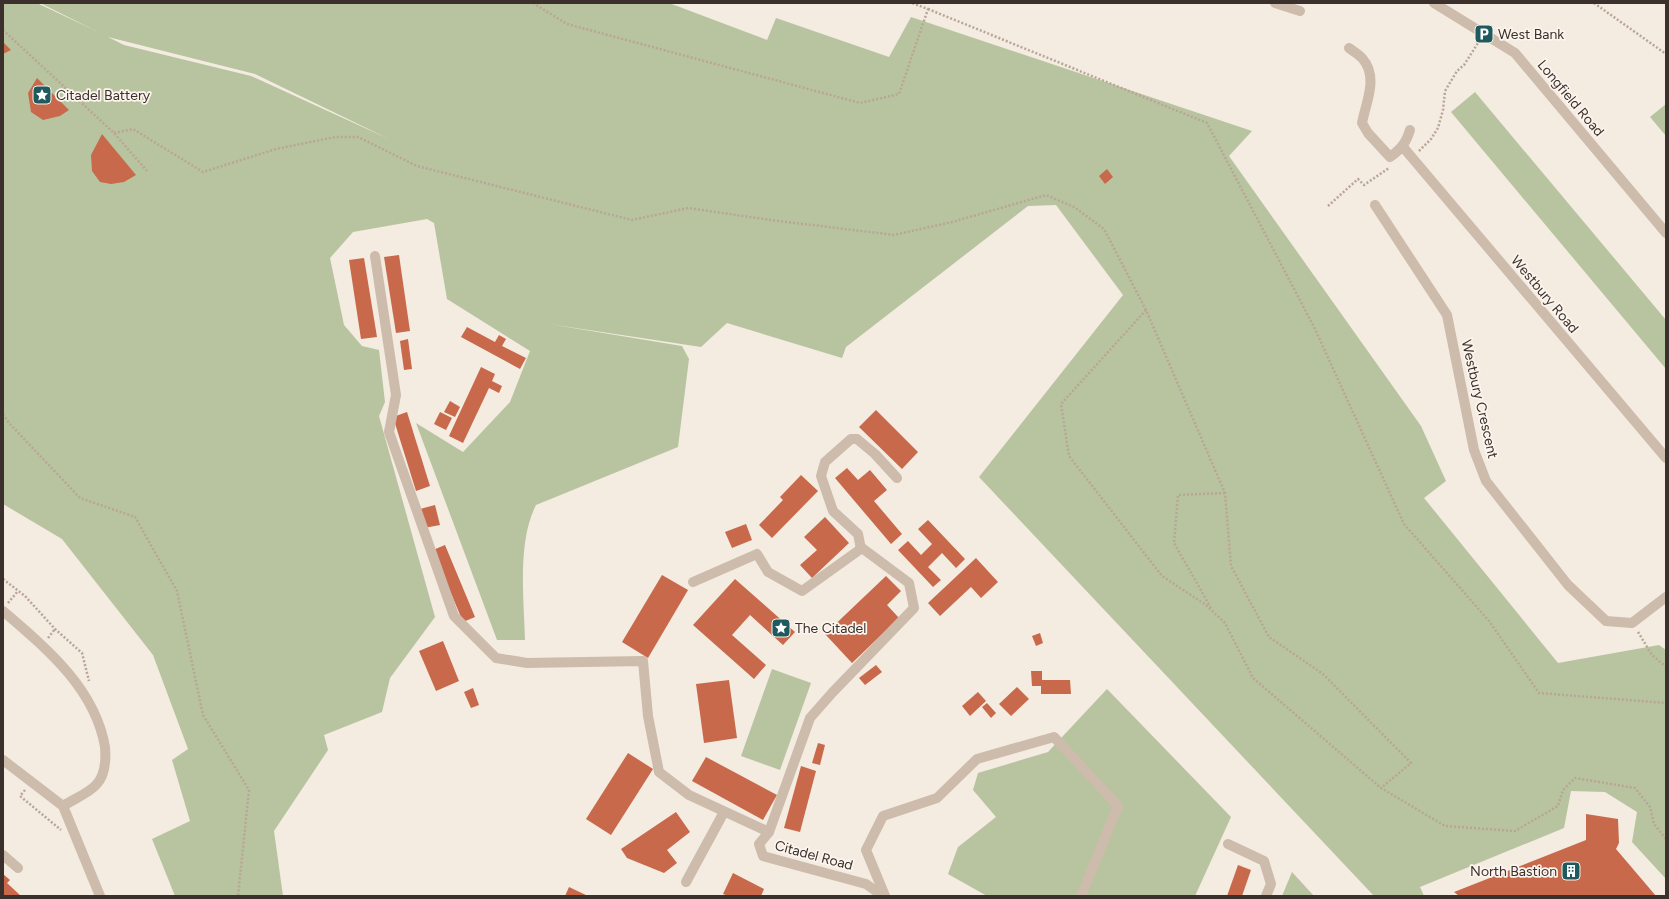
<svg xmlns="http://www.w3.org/2000/svg" width="1669" height="899" font-family="Figtree,sans-serif">
	<style>
		.green { fill: #b8c4a0; fill-rule: evenodd }
		.building { fill: #c8694b }
		.lines { fill: none; stroke-linecap: round; stroke-linejoin: round }
		.path { stroke: #b9a596; stroke-width: 2.5; stroke-dasharray: 2 2; stroke-linecap: butt }
		.minor { stroke: #cdbbac; stroke-width: 10 }
		.labels { text-anchor: middle; stroke-width: 3.5; stroke-linejoin: round; paint-order: stroke }
		.poi-label { font-size: 14px; fill: #3b302b; stroke: #fbf5ee; text-anchor: start }
		.street-label { font-size: 14px; fill: #3b302b; stroke: #fbf5ee }
	</style>
	<rect width="100%" height="100%" fill="#f4ebe1"/>
	<g class="green">
		<path d="M3,3H37L96,31L40,3H669L767,40L776,18L889,57L911,17L1252,131L1229,156L1421,426L1446,481L1424,498L1558,663L1659,645L1666,650V879L1632,842L1637,812L1605,792L1571,791L1564,828L1420,887L1424,896H1374L979,477L1123,295L1056,205L1028,206L846,347L842,358L727,323L701,347L549,324L682,346L689,359L678,447L536,505C517,542 524,599 525,640H497L416,423L463,452L510,402L530,351L447,299L434,223L427,219L353,232L330,258L344,325L362,346L379,350L385,402L379,416L435,617L390,678L382,712L324,735L328,750L274,831L283,896H175L152,839L190,821L172,760L188,749L153,655L62,539L3,504ZM108,37L255,74L389,139L251,76L124,45Z"/>
		<polygon points="1475,92 1666,320 1666,369 1451,112"/>
		<polygon points="1666,104 1666,136 1650,117"/>
		<polygon points="772,669 811,683 780,770 741,756"/>
		<polygon points="1107,689 1231,817 1195,896 987,896 948,874 958,847 996,817 973,790 978,773 1048,752"/>
		<polygon points="1292,872 1314,896 1282,896"/>
	</g>
	<g class="building">
		<polygon points="3,42 11,50 3,54"/>
		<polygon points="37,78 69,110 60,116 43,120 31,112 28,93"/>
		<polygon points="102,134 136,175 124,182 111,184 100,182 92,171 91,155"/>
		<polygon points="1107,169 1113,177 1105,184 1099,176"/>
		<polygon points="399,255 410,331 396,333 384,257"/>
		<polygon points="364,258 377,337 361,339 349,260"/>
		<polygon points="467,327 495,342 499,335 506,339 502,346 526,358 520,369 461,337"/>
		<polygon points="408,339 412,369 404,370 400,341"/>
		<polygon points="481,367 495,374 492,381 502,386 499,393 489,388 463,443 449,436"/>
		<polygon points="450,401 460,407 455,417 444,412"/>
		<polygon points="876,410 918,452 902,469 859,427"/>
		<polygon points="407,412 430,486 416,491 393,417"/>
		<polygon points="440,412 452,418 446,430 434,424"/>
		<polygon points="847,468 858,480 870,470 887,490 874,501 902,534 891,544 835,478"/>
		<polygon points="801,475 818,491 772,538 759,525 783,500 780,497"/>
		<polygon points="435,505 440,525 424,528 420,509"/>
		<polygon points="825,517 849,543 812,578 800,565 817,550 804,537"/>
		<polygon points="928,520 965,559 956,568 942,553 928,567 941,580 933,587 898,550 908,541 921,555 932,544 918,529"/>
		<polygon points="746,524 752,540 732,548 725,532"/>
		<polygon points="445,545 475,617 463,622 433,550"/>
		<polygon points="976,558 998,582 981,598 971,587 940,616 928,603"/>
		<polygon points="662,575 688,590 648,658 622,642"/>
		<polygon points="886,576 901,591 887,605 899,618 852,663 825,634"/>
		<polygon points="735,579 795,632 783,645 750,615 732,635 766,665 754,679 693,625"/>
		<polygon points="1040,633 1043,643 1036,646 1032,636"/>
		<polygon points="443,641 459,681 436,691 419,651"/>
		<polygon points="876,665 882,672 865,685 859,678"/>
		<polygon points="1031,671 1042,671 1042,680 1070,680 1071,694 1041,694 1041,686 1032,686"/>
		<polygon points="729,680 737,738 704,743 696,684"/>
		<polygon points="1017,687 1029,699 1011,716 999,704"/>
		<polygon points="473,688 479,705 471,708 464,692"/>
		<polygon points="978,692 986,701 970,716 962,706"/>
		<polygon points="987,703 996,713 991,718 982,707"/>
		<polygon points="818,743 825,745 820,765 812,763"/>
		<polygon points="628,753 653,769 611,835 586,819"/>
		<polygon points="706,757 777,795 763,820 692,781"/>
		<polygon points="801,766 816,771 800,832 784,828"/>
		<polygon points="676,812 690,832 667,850 677,863 664,873 627,858 621,849"/>
		<polygon points="1586,814 1618,819 1619,843 1616,849 1656,896 1459,896 1454,892 1586,840"/>
		<polygon points="1238,865 1251,870 1242,896 1227,896"/>
		<polygon points="733,873 764,889 761,896 728,896 723,894"/>
		<polygon points="3,874 10,880 7,883 21,896 3,896"/>
		<polygon points="569,887 588,896 565,896"/>
	</g>
	<g class="lines">
		<g class="path">
			<polyline points="533,3 567,24 860,103 899,94 928,9 912,3"/>
			<polyline points="1594,3 1666,54"/>
			<polyline points="928,9 1207,123 1314,327 1404,524 1489,621 1539,693 1666,703"/>
			<polyline points="3,30 114,133 147,171"/>
			<polyline points="114,133 133,129 203,172 276,149 335,137 358,137 417,166 632,220 688,208 771,220 894,235 952,222 1046,195 1074,207 1104,229 1146,310 1225,493 1231,566 1269,637 1323,674 1411,763 1381,788"/>
			<polyline points="1419,151 1431,139 1438,128 1443,110 1445,91 1457,71 1464,65 1478,43"/>
			<polyline points="1328,206 1358,179 1364,185 1389,168"/>
			<polyline points="1146,310 1061,404 1069,456 1162,576 1206,605 1225,623 1253,678 1381,788 1445,826 1515,831 1558,806 1563,790 1575,778 1635,788 1650,807 1654,824 1666,839"/>
			<polyline points="3,414 9,423 80,498 135,517 177,591 203,715 249,790 238,896"/>
			<polyline points="3,579 25,596 55,629 82,653 89,681"/>
			<polyline points="8,603 18,591"/>
			<polyline points="1211,608 1174,543 1178,495 1225,493"/>
			<polyline points="1638,632 1652,655 1666,667"/>
			<polyline points="48,638 55,629"/>
			<polyline points="25,790 20,796 61,830"/>
		</g>
		<g class="minor">
			<polyline points="1275,3 1300,11"/>
			<polyline points="1434,3 1515,53 1666,233"/>
			<path d="M1349,48C1353,51 1358,54 1362,58C1379,77 1366,102 1362,123L1368,133L1390,157C1401,149 1406,143 1410,130"/>
			<polyline points="1403,147 1666,458"/>
			<polyline points="1375,205 1447,315 1474,450 1486,481 1568,585 1606,621 1632,623 1666,597"/>
			<polyline points="375,256 396,395 389,432 454,616 496,658 527,663 643,661 648,716 659,772 689,795 769,832 810,718 832,693 914,608 909,583 862,548 802,591 768,572 757,554 693,582"/>
			<polyline points="861,549 858,534 833,511 821,476 825,462 851,439 857,439 875,454 897,478"/>
			<path d="M3,611C46,648 95,688 105,747C106,759 105,776 96,785C89,793 72,800 63,806"/>
			<polyline points="3,760 63,806 100,896"/>
			<polyline points="769,832 759,844 763,856 866,884 883,896"/>
			<polyline points="1228,844 1264,861 1271,884 1266,896"/>
			<polyline points="3,855 18,868"/>
			<polyline points="686,882 724,812"/>
			<polyline points="885,896 866,850 883,816 937,798 977,759 1054,737 1118,806 1081,896"/>
		</g>
	</g>
	<defs>
		<g id="parking-square" transform="scale(1)"><rect x="-9" y="-9" width="18" height="18" rx="4" fill="#1f5a5e" stroke="#fbf5ee"/><path d="M-3.5-5.5H1a3.5 3.5 0 0 1 0 7H-1V5.5H-3.5ZM-1-3.4V-.6H.8a1.4 1.4 0 0 0 0-2.8Z" fill="#fff"/></g>
		<g id="sight-square" transform="scale(1)"><rect x="-9" y="-9" width="18" height="18" rx="4" fill="#1f5a5e" stroke="#fbf5ee"/><path d="M0-6L1.8-2.2L6-1.7L2.9 1.2L3.7 5.4L0 3.3L-3.7 5.4L-2.9 1.2L-6-1.7L-1.8-2.2Z" fill="#fff"/></g>
		<g id="building-square" transform="scale(1)"><rect x="-9" y="-9" width="18" height="18" rx="4" fill="#1f5a5e" stroke="#fbf5ee"/><path d="M-4-6H4V6H1V3H-1V6H-4ZM-2.5-4.3h1.7v1.8h-1.7ZM.8-4.3h1.7v1.8H.8ZM-2.5-1h1.7V.8h-1.7ZM.8-1h1.7V.8H.8Z" fill="#fff"/></g>
	</defs>
	<g fill-rule="evenodd">
		<use href="#parking-square" x="1484" y="34"/>
		<use href="#sight-square" x="42" y="95"/>
		<use href="#sight-square" x="781" y="628"/>
		<use href="#building-square" x="1571" y="871"/>
	</g>
	<g class="labels">
		<g class="poi-label">
			<text x="1498" y="39">West Bank</text>
			<text x="56" y="100">Citadel Battery</text>
			<text x="795" y="633">The Citadel</text>
			<text x="1557" y="876" text-anchor="end">North Bastion</text>
		</g>
		<g class="street-label">
			<text transform="translate(1571 98) rotate(50)" y="5">Longfield Road</text>
			<text transform="translate(1545 294) rotate(50)" y="5">Westbury Road</text>
			<text transform="translate(1480 399) rotate(77)" y="5">Westbury Crescent</text>
			<text transform="translate(814 855) rotate(15)" y="5">Citadel Road</text>
		</g>
	</g>
	<rect width="1669" height="899" fill="none" stroke="#3b302b" stroke-width="8"/>
</svg>
